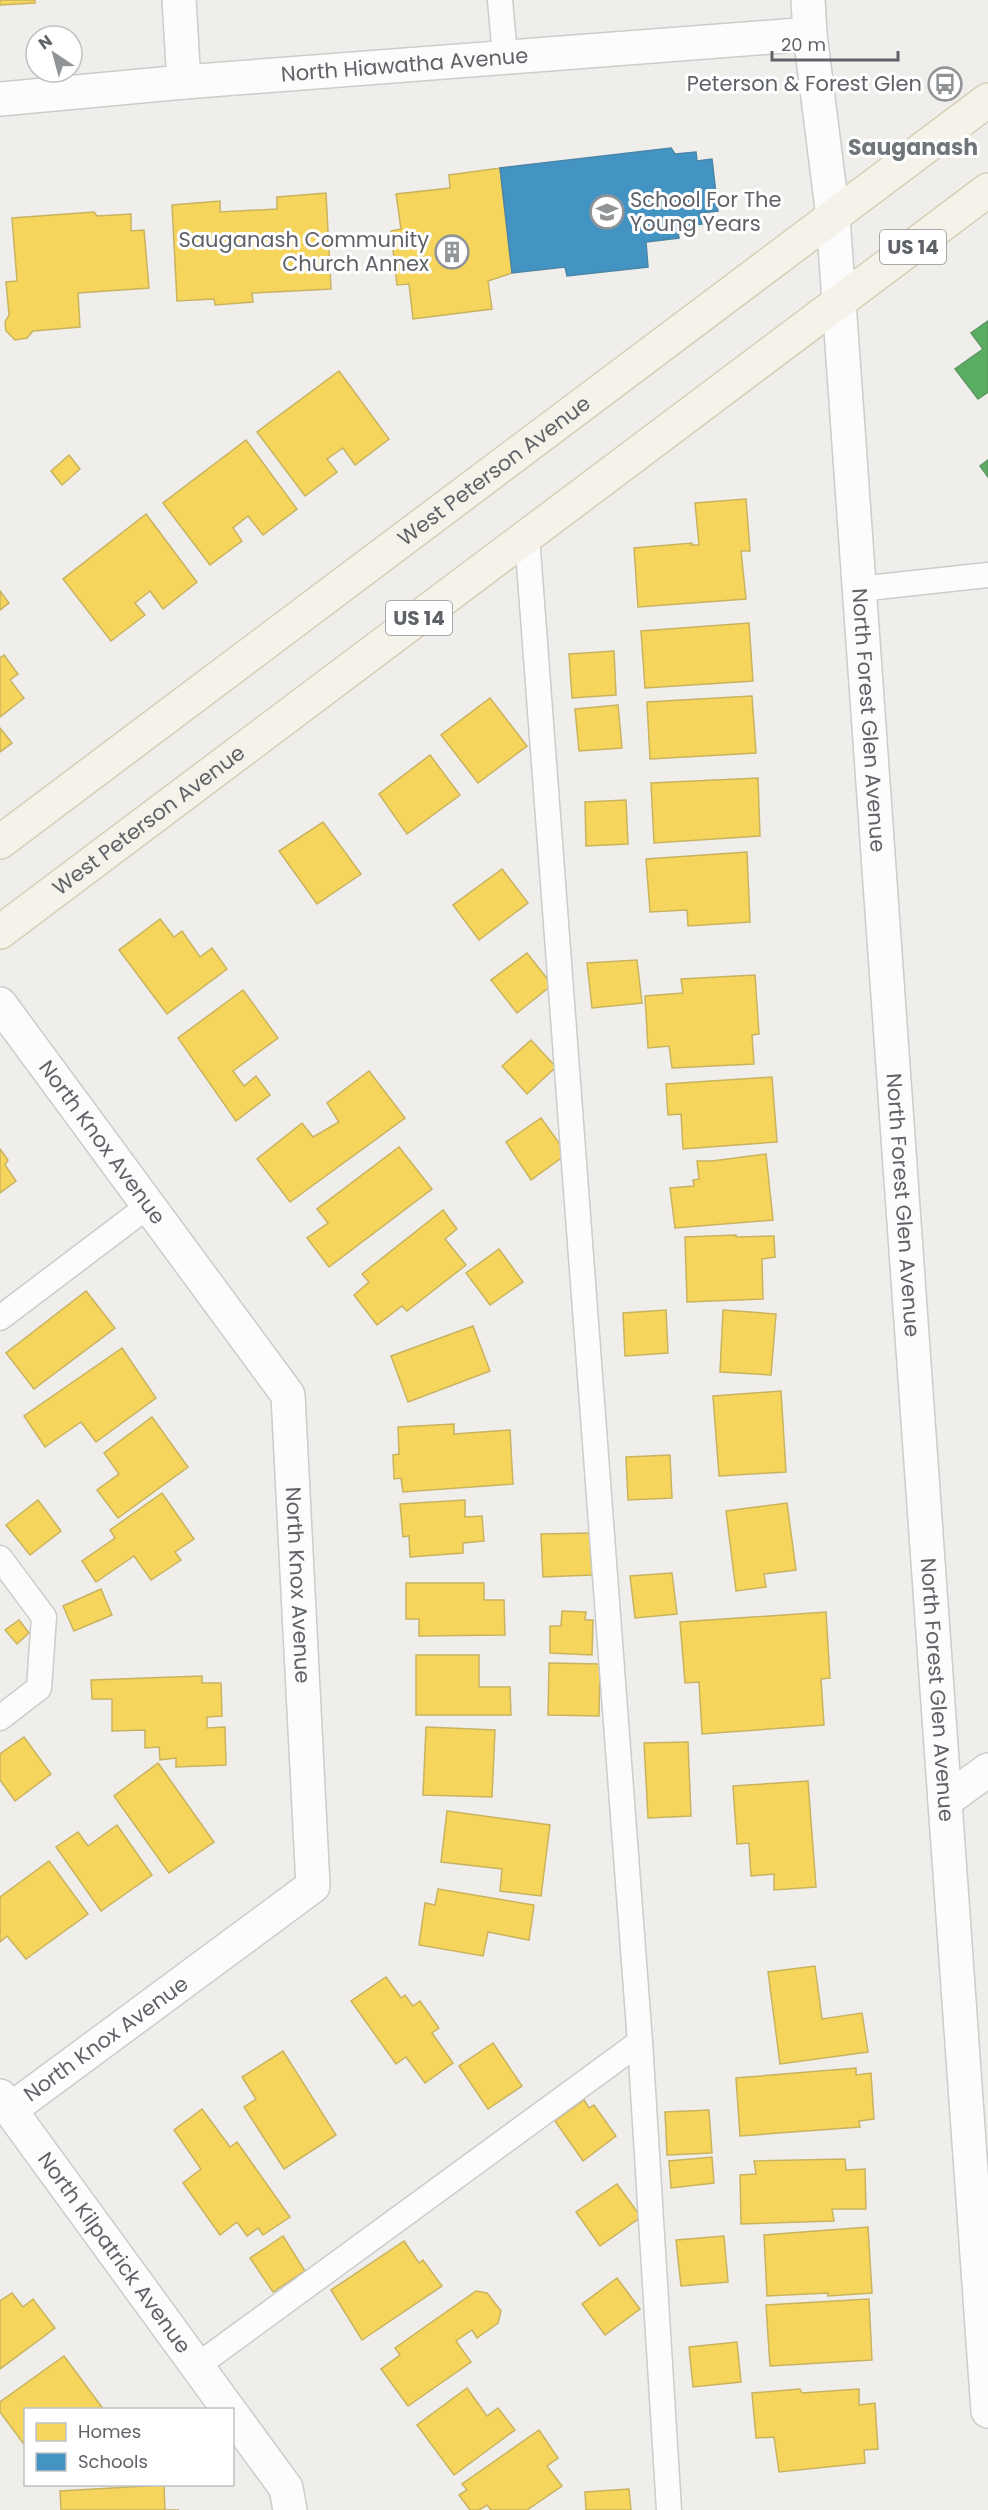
<svg xmlns="http://www.w3.org/2000/svg" width="988" height="2510" font-family="Poppins,sans-serif">
	<style>
		.homes { fill: #f6d55c; stroke: #c9b360; stroke-width: 1.5 }
		.schools { fill: #4393c3; stroke: #4b85a8; stroke-width: 1.5 }
		.public { fill: #5aae61; stroke: #5c9863; stroke-width: 1.5 }
		.lines { fill: none; stroke-linecap: round; stroke-linejoin: round }
		.lane-casing { stroke: #cbcccc; stroke-width: 27 }
		.street-casing { stroke: #cbcccc; stroke-width: 36 }
		.primary-casing { stroke: #d7ceb8; stroke-width: 36 }
		.lane { stroke: #fdfcfc; stroke-width: 24 }
		.street { stroke: #fdfcfc; stroke-width: 33 }
		.primary { stroke: #f4f2e9; stroke-width: 33 }
		.labels { text-anchor: middle; stroke-width: 6; stroke-linejoin: round; paint-order: stroke }
		.shield { fill: #fff; stroke: #8f9295; stroke-width: 1.5 }
		.shield-label { font-size: 20px; font-weight: bold; fill: #5f6368 }
		.street-label { font-size: 21px; fill: #5f6368; stroke: #fff }
		.poi-label { font-size: 21px; fill: #5f6368; stroke: #fff; text-anchor: end }
		.neighbourhood-label { font-size: 22px; font-weight: bold; fill: #70757a; stroke: #fff }
	</style>
	<rect width="100%" height="100%" fill="#efeeea"/>
	<g class="homes">
		<polygon points="0,0 35,0 35,3 0,5"/>
		<polygon points="500,168 512,273 488,281 492,309 413,319 409,284 397,285 391,231 401,229 396,194 450,188 449,175"/>
		<polygon points="326,193 331,289 252,293 253,302 215,305 214,299 177,301 172,205 220,201 220,212 277,209 277,197"/>
		<polygon points="94,212 97,216 131,214 131,231 144,230 149,288 78,293 80,327 33,331 27,338 15,340 6,331 5,322 9,315 6,282 17,281 12,218"/>
		<polygon points="339,371 389,439 355,465 343,448 327,459 337,472 305,496 257,432"/>
		<polygon points="246,440 297,509 263,535 248,516 233,528 242,541 210,565 163,503"/>
		<polygon points="69,455 80,469 62,485 51,471"/>
		<polygon points="746,499 750,551 741,551 746,599 638,607 634,548 692,543 691,545 699,545 695,503"/>
		<polygon points="146,514 197,582 163,609 150,591 135,603 145,615 111,641 63,579"/>
		<polygon points="0,591 9,603 0,610"/>
		<polygon points="749,623 753,681 645,688 641,631"/>
		<polygon points="614,651 616,695 572,698 569,654"/>
		<polygon points="4,655 18,674 10,680 24,698 0,717 0,658"/>
		<polygon points="752,696 756,753 650,759 647,702"/>
		<polygon points="490,698 527,746 478,783 441,735"/>
		<polygon points="618,705 622,748 579,751 575,709"/>
		<polygon points="0,728 12,743 0,752"/>
		<polygon points="430,755 460,795 407,834 379,794"/>
		<polygon points="758,778 760,836 654,843 651,783"/>
		<polygon points="626,800 628,844 586,846 585,802"/>
		<polygon points="323,822 361,874 317,904 279,851"/>
		<polygon points="747,852 750,922 688,926 687,910 650,912 646,859"/>
		<polygon points="502,869 528,903 479,940 453,905"/>
		<polygon points="160,919 174,937 182,931 200,957 212,948 227,969 167,1014 119,950"/>
		<polygon points="527,953 552,985 517,1013 491,980"/>
		<polygon points="637,960 642,1003 592,1008 587,963"/>
		<polygon points="755,975 759,1034 752,1035 754,1064 672,1068 669,1046 648,1048 645,996 683,993 681,979"/>
		<polygon points="243,990 278,1038 233,1071 244,1086 256,1076 270,1095 236,1121 178,1038"/>
		<polygon points="531,1040 556,1067 527,1094 502,1066"/>
		<polygon points="369,1071 405,1118 290,1202 257,1159 302,1123 313,1137 339,1122 327,1103"/>
		<polygon points="772,1077 777,1142 683,1149 681,1114 668,1115 666,1084"/>
		<polygon points="541,1118 567,1154 531,1180 506,1142"/>
		<polygon points="399,1147 432,1189 329,1267 307,1238 328,1223 317,1209"/>
		<polygon points="0,1149 8,1160 5,1165 16,1181 0,1193"/>
		<polygon points="766,1154 773,1220 675,1228 670,1188 694,1186 693,1180 699,1179 697,1161 712,1161"/>
		<polygon points="443,1210 457,1229 445,1239 466,1265 407,1311 402,1306 377,1325 354,1295 369,1282 362,1274"/>
		<polygon points="736,1235 736,1237 774,1236 775,1257 762,1259 763,1299 687,1302 685,1237"/>
		<polygon points="499,1249 523,1282 490,1305 466,1273"/>
		<polygon points="86,1291 115,1328 34,1389 6,1353"/>
		<polygon points="666,1310 668,1353 625,1356 623,1313"/>
		<polygon points="723,1310 776,1314 771,1375 720,1372"/>
		<polygon points="473,1326 490,1371 408,1402 391,1356"/>
		<polygon points="122,1348 156,1398 96,1442 81,1422 45,1447 24,1416"/>
		<polygon points="781,1391 786,1472 719,1476 713,1396"/>
		<polygon points="152,1417 188,1467 118,1518 97,1490 119,1474 104,1453"/>
		<polygon points="454,1424 454,1434 510,1430 513,1484 403,1492 401,1478 394,1479 393,1455 399,1454 398,1427"/>
		<polygon points="670,1455 672,1498 628,1500 626,1457"/>
		<polygon points="162,1493 194,1539 175,1552 181,1560 151,1580 134,1556 96,1582 82,1561 115,1538 110,1530"/>
		<polygon points="38,1500 61,1531 30,1555 6,1525"/>
		<polygon points="465,1500 465,1517 482,1516 484,1541 463,1543 463,1553 410,1557 409,1536 403,1537 400,1504"/>
		<polygon points="787,1503 796,1570 764,1574 766,1587 736,1591 726,1511"/>
		<polygon points="592,1533 592,1575 543,1577 541,1534"/>
		<polygon points="672,1573 677,1614 635,1618 630,1576"/>
		<polygon points="406,1583 484,1583 484,1600 504,1600 505,1635 419,1636 419,1619 406,1619"/>
		<polygon points="101,1589 112,1615 74,1631 63,1606"/>
		<polygon points="562,1611 586,1612 585,1620 593,1620 592,1655 550,1653 550,1626 561,1626"/>
		<polygon points="826,1612 830,1678 821,1679 824,1725 702,1734 699,1682 685,1683 680,1622"/>
		<polygon points="19,1620 29,1633 17,1644 5,1630"/>
		<polygon points="416,1655 479,1655 479,1687 510,1687 511,1715 416,1715"/>
		<polygon points="549,1663 600,1664 599,1716 548,1715"/>
		<polygon points="202,1676 202,1683 221,1683 222,1716 207,1717 207,1728 225,1727 226,1765 176,1767 176,1758 160,1760 159,1747 145,1748 145,1730 112,1731 112,1699 92,1699 91,1680"/>
		<polygon points="426,1727 495,1730 492,1797 423,1795"/>
		<polygon points="24,1737 51,1774 15,1801 0,1780 0,1754"/>
		<polygon points="688,1742 691,1816 648,1818 644,1743"/>
		<polygon points="158,1763 214,1842 169,1873 114,1796"/>
		<polygon points="808,1781 816,1887 774,1890 774,1874 751,1876 749,1843 737,1844 733,1786"/>
		<polygon points="447,1811 550,1825 541,1896 500,1891 502,1869 441,1862"/>
		<polygon points="117,1825 152,1875 101,1911 56,1847 78,1832 88,1846"/>
		<polygon points="49,1861 88,1914 26,1959 7,1936 0,1942 0,1897"/>
		<polygon points="438,1889 534,1905 529,1940 488,1932 483,1956 419,1945 425,1903 435,1905"/>
		<polygon points="815,1966 822,2019 862,2013 868,2052 780,2064 768,1972"/>
		<polygon points="386,1977 401,1998 405,1995 413,2006 420,2001 439,2028 432,2033 453,2063 425,2083 406,2057 396,2064 351,2001"/>
		<polygon points="493,2043 522,2086 488,2109 459,2066"/>
		<polygon points="283,2051 336,2135 284,2169 244,2107 256,2099 242,2077"/>
		<polygon points="856,2068 856,2075 871,2073 874,2119 859,2121 860,2127 740,2136 736,2078"/>
		<polygon points="584,2100 589,2108 594,2105 616,2136 583,2161 555,2121"/>
		<polygon points="202,2109 230,2147 237,2142 290,2217 263,2235 258,2228 247,2236 237,2222 220,2235 183,2183 201,2169 174,2130"/>
		<polygon points="709,2110 712,2153 667,2155 665,2112"/>
		<polygon points="712,2157 714,2183 671,2188 669,2161"/>
		<polygon points="845,2159 846,2170 865,2169 866,2209 832,2209 834,2221 741,2224 740,2175 756,2174 754,2161"/>
		<polygon points="617,2184 641,2217 600,2246 576,2212"/>
		<polygon points="868,2227 872,2293 828,2296 828,2293 767,2296 764,2235"/>
		<polygon points="283,2236 305,2271 273,2292 250,2258"/>
		<polygon points="724,2236 728,2282 681,2286 676,2240"/>
		<polygon points="404,2241 419,2263 423,2260 442,2286 362,2340 331,2290"/>
		<polygon points="617,2278 640,2309 605,2335 582,2304"/>
		<polygon points="476,2291 487,2293 501,2311 498,2323 477,2338 472,2330 456,2341 471,2362 408,2406 381,2369 400,2355 395,2348"/>
		<polygon points="12,2293 23,2307 33,2299 55,2328 0,2369 0,2301"/>
		<polygon points="869,2299 872,2360 770,2366 766,2305"/>
		<polygon points="737,2342 741,2382 693,2387 689,2347"/>
		<polygon points="64,2356 104,2410 26,2410 26,2447 0,2412 0,2402"/>
		<polygon points="467,2388 487,2416 498,2408 515,2430 454,2475 417,2425"/>
		<polygon points="800,2389 802,2393 859,2389 859,2405 875,2403 878,2449 864,2450 865,2463 779,2472 774,2437 756,2438 752,2393"/>
		<polygon points="539,2430 558,2458 547,2466 562,2486 527,2510 491,2510 487,2505 479,2510 470,2510 459,2495 467,2490 462,2484"/>
		<polygon points="164,2485 165,2510 179,2510 61,2510 60,2491"/>
		<polygon points="629,2489 631,2510 586,2510 585,2492"/>
	</g>
	<polygon class="schools" points="671,148 675,154 696,152 697,161 712,159 718,211 700,213 702,224 677,227 679,238 646,242 648,267 567,276 565,267 512,273 500,168"/>
	<g class="public">
		<polygon points="988,321 988,392 978,399 955,369 983,349 971,333"/>
		<polygon points="988,460 988,477 980,466"/>
	</g>
	<g class="lines">
		<g class="lane-casing">
			<g id="lane">
				<polyline points="500,0 505,57"/>
				<polyline points="527,537 640,2042 669,2510"/>
				<polyline points="859,589 988,575"/>
				<polyline points="0,1318 148,1206"/>
				<polyline points="0,1558 44,1617 39,1688 0,1718"/>
				<polyline points="197,2366 640,2042"/>
			</g>
		</g>
		<g class="street-casing">
			<g id="street">
				<polyline points="179,0 184,82"/>
				<path id="s1" d="M808,0L810,34L833,217L988,2411"/>
				<path id="s2" d="M0,99L184,82L810,34"/>
				<path id="s3" d="M0,1004L288,1395L313,1886L10,2110"/>
				<polyline points="945,1801 988,1770"/>
				<path id="s4" d="M0,2096L229,2410"/>
				<polyline points="232,2414 286,2488 290,2510"/>
			</g>
		</g>
		<g class="primary-casing">
			<g id="primary">
				<path id="s5" d="M0,842L988,100"/>
				<path id="s6" d="M0,932L988,190"/>
			</g>
		</g>
		<use href="#lane" class="lane"/>
		<use href="#street" class="street"/>
		<use href="#primary" class="primary"/>
	</g>
	<defs>
		<g id="bus-ring" transform="scale(1.725)"><circle r="9.5" fill="#fff" stroke="#919496" stroke-width="1.5"/><path d="M-5-6H5V4H4V6H2V4H-2V6H-4V4H-5ZM-3.5-4V0h7V-4ZM-3.5 1.2v1.5H-2V1.2ZM2 1.2v1.5H3.5V1.2Z" fill="#919496"/></g>
		<g id="school-ring" transform="scale(1.725)"><circle r="9.5" fill="#fff" stroke="#919496" stroke-width="1.5"/><path d="M0-5L7-2L0 1L-7-2ZM-4 1L0 2.5L4 1V4Q0 6-4 4Z" fill="#919496"/></g>
		<g id="building-ring" transform="scale(1.725)"><circle r="9.5" fill="#fff" stroke="#919496" stroke-width="1.5"/><path d="M-4-6H4V6H1V3H-1V6H-4ZM-2.5-4.3h1.7v1.8h-1.7ZM.8-4.3h1.7v1.8H.8ZM-2.5-1h1.7V.8h-1.7ZM.8-1h1.7V.8H.8Z" fill="#919496"/></g>
	</defs>
	<g fill-rule="evenodd">
		<use href="#bus-ring" x="945" y="84"/>
		<use href="#school-ring" x="607" y="212"/>
		<use href="#building-ring" x="452" y="252"/>
	</g>
	<g class="labels">
		<g class="shield">
			<rect x="880" y="230" width="66" height="34" rx="4.5"/>
			<rect x="386" y="601" width="66" height="34" rx="4.5"/>
		</g>
		<g class="shield-label">
			<text x="913" y="254">US 14</text>
			<text x="419" y="625">US 14</text>
		</g>
		<g class="street-label">
			<text dy="7" stroke="none"><textPath href="#s2" startOffset="406">North Hiawatha Avenue</textPath></text>
			<text dy="7" stroke="none"><textPath href="#s5" startOffset="618">West Peterson Avenue</textPath></text>
			<text dy="7" stroke="none"><textPath href="#s1" startOffset="723">North Forest Glen Avenue</textPath></text>
			<text dy="7" stroke="none"><textPath href="#s6" startOffset="186">West Peterson Avenue</textPath></text>
			<text dy="7" stroke="none"><textPath href="#s3" startOffset="172">North Knox Avenue</textPath></text>
			<text dy="7" stroke="none"><textPath href="#s1" startOffset="1209">North Forest Glen Avenue</textPath></text>
			<text dy="7" stroke="none"><textPath href="#s3" startOffset="676">North Knox Avenue</textPath></text>
			<text dy="7" stroke="none"><textPath href="#s1" startOffset="1695">North Forest Glen Avenue</textPath></text>
			<text transform="translate(106 2039) rotate(-36)" y="7">North Knox Avenue</text>
			<text dy="7" stroke="none"><textPath href="#s4" startOffset="194">North Kilpatrick Avenue</textPath></text>
		</g>
		<g class="poi-label">
			<text x="922" y="91">Peterson &amp; Forest Glen</text>
			<text x="630" y="207" text-anchor="start">School For The<tspan x="630" dy="24">Young Years</tspan></text>
			<text x="429" y="247">Sauganash Community<tspan x="429" dy="24">Church Annex</tspan></text>
		</g>
		<g class="neighbourhood-label">
			<text x="913" y="155">Sauganash</text>
		</g>
	</g>
	<rect x="24" y="2408" width="210" height="78" fill="#ffffff" stroke="#bfc1c3" stroke-width="1.5"/>
	<rect x="36" y="2423" width="30" height="18" fill="#f6d55c" stroke="#bfc1c3" stroke-width="1.5"/>
	<text x="78" y="2438" font-size="18" fill="#5f6368">Homes</text>
	<rect x="36" y="2453" width="30" height="18" fill="#4393c3" stroke="#bfc1c3" stroke-width="1.5"/>
	<text x="78" y="2468" font-size="18" fill="#5f6368">Schools</text>
	<g transform="translate(54 54) rotate(324)"><circle r="28" fill="#ffffff" stroke="#bfc1c3" stroke-width="1.5"/>
	<path d="M0-4.5L10 22L0 15L-10 22Z" fill="#919496"/>
	<text y="-9" font-size="16" font-weight="bold" text-anchor="middle" fill="#5f6368">N</text>
	</g>
	<path d="M772 51v9h126v-9" fill="none" stroke="#5f6368" stroke-width="3"/>
	<text x="781" y="51" font-size="18" fill="#5f6368" stroke="#ffffff" stroke-width="4.5" paint-order="stroke">20 m</text>
</svg>
